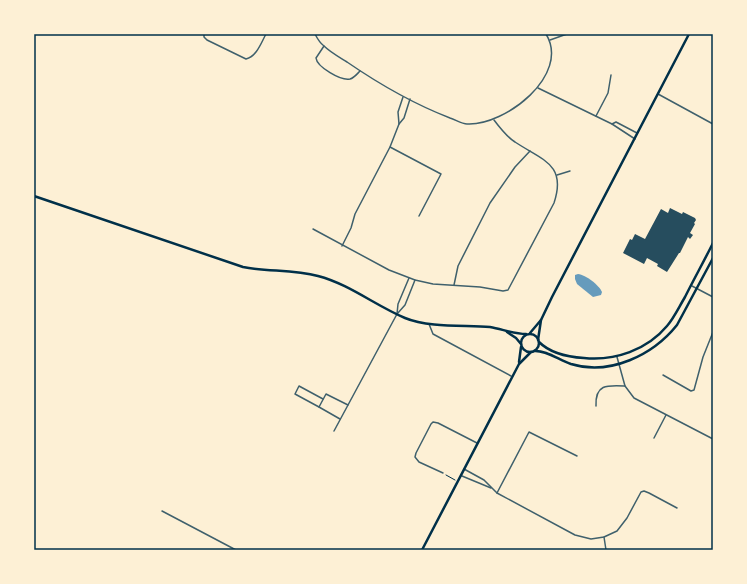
<svg xmlns="http://www.w3.org/2000/svg" width="747" height="584" font-family="Manrope,sans-serif">
	<style>
		.water { fill: #669bbc }
		.building { fill: #264d5e }
		.lines { fill: none; stroke-linecap: round; stroke-linejoin: round }
		.path { stroke: #003049; stroke-width: 1 }
		.minor { stroke: #3f606c; stroke-width: 1.5 }
		.secondary { stroke: #003049; stroke-width: 2.5 }
		.neatline { fill: none; stroke: #003049; stroke-width: 1.5 }
	</style>
	<rect width="100%" height="100%" fill="#fdf0d5"/>
	<path class="water" d="M578,274C586,275 599,285 602,292L601,295L593,297L577,284L575,279V275Z"/>
	<polygon class="building" points="670,208 682,214 683,212 695,218 696,220 694,223 695,224 690,233 693,235 690,239 688,237 680,253 679,253 667,272 657,266 658,264 647,258 644,264 623,253 630,239 632,240 635,234 645,239 661,209 668,213"/>
	<g class="lines">
		<polyline class="path" points="446,475 455,480"/>
		<g class="minor">
			<path d="M204,34V37L207,40L246,59C257,56 261,43 266,34"/>
			<path d="M315,34C317,38 320,43 324,46C330,52 339,57 347,62C379,84 414,104 450,118C456,120 462,124 467,124C505,126 571,75 546,34"/>
			<polyline points="550,40 567,34"/>
			<path d="M324,46L316,58C317,67 341,81 350,79C354,78 357,74 360,71"/>
			<polyline points="538,88 612,124 635,139"/>
			<polyline points="658,94 713,124"/>
			<polyline points="596,116 608,93 611,75"/>
			<polyline points="399,124 404,118 410,99"/>
			<polyline points="612,124 616,122 637,133"/>
			<polyline points="390,147 441,174 419,216"/>
			<polyline points="557,175 570,171"/>
			<path d="M313,229L389,270L415,280L433,284L480,287L503,291L508,290L554,203C567,164 542,160 515,142C507,137 500,128 494,120"/>
			<polyline points="342,246 351,228 355,214 390,147 399,124 398,112 403,97"/>
			<polyline points="454,285 458,266 490,203 515,167 530,151"/>
			<polyline points="692,286 713,297"/>
			<polyline points="397,314 398,304 409,278"/>
			<polyline points="429,324 433,334 511,376"/>
			<polyline points="617,357 625,386 634,398 713,439"/>
			<polyline points="663,375 691,391 694,390 703,357 713,332"/>
			<path d="M596,406C595,384 607,385 625,386"/>
			<polyline points="319,407 295,394 299,386 323,399"/>
			<polyline points="340,419 319,407 326,394 348,405"/>
			<polyline points="334,431 397,314 405,305 415,280"/>
			<polyline points="654,438 666,415"/>
			<polyline points="464,469 484,480 497,493 575,535 591,539 604,537 617,531 627,518 641,492 644,491 649,493 677,508"/>
			<polyline points="443,473 419,462 415,457 416,453 431,424 433,422 438,423 477,443"/>
			<polyline points="462,476 491,488"/>
			<polyline points="497,493 529,432 577,456"/>
			<polyline points="162,511 236,550"/>
			<polyline points="604,537 606,550"/>
		</g>
		<g class="secondary">
			<path d="M34,196L243,267C268,272 293,269 318,276C349,284 376,306 405,318C429,328 464,325 490,327C502,329 514,334 526,334"/>
			<polyline points="507,332 516,338 521,344"/>
			<polyline points="530,333 541,320"/>
			<circle cx="530" cy="343" r="9"/>
			<polyline points="538,340 541,320 552,297 689,34"/>
			<path d="M539,342C551,354 568,357 584,358C615,361 647,350 667,326C674,318 679,307 685,297C694,279 704,261 713,243"/>
			<path d="M534,351C546,350 559,360 571,364C610,376 653,355 677,325L713,258"/>
			<polyline points="519,362 521,347"/>
			<polyline points="422,550 519,364 531,352"/>
		</g>
	</g>
	<rect width="747" height="584" fill="none" stroke="#fdf0d5" stroke-width="70"/>
	<rect x="35" y="35" width="677" height="514" class="neatline"/>
</svg>
